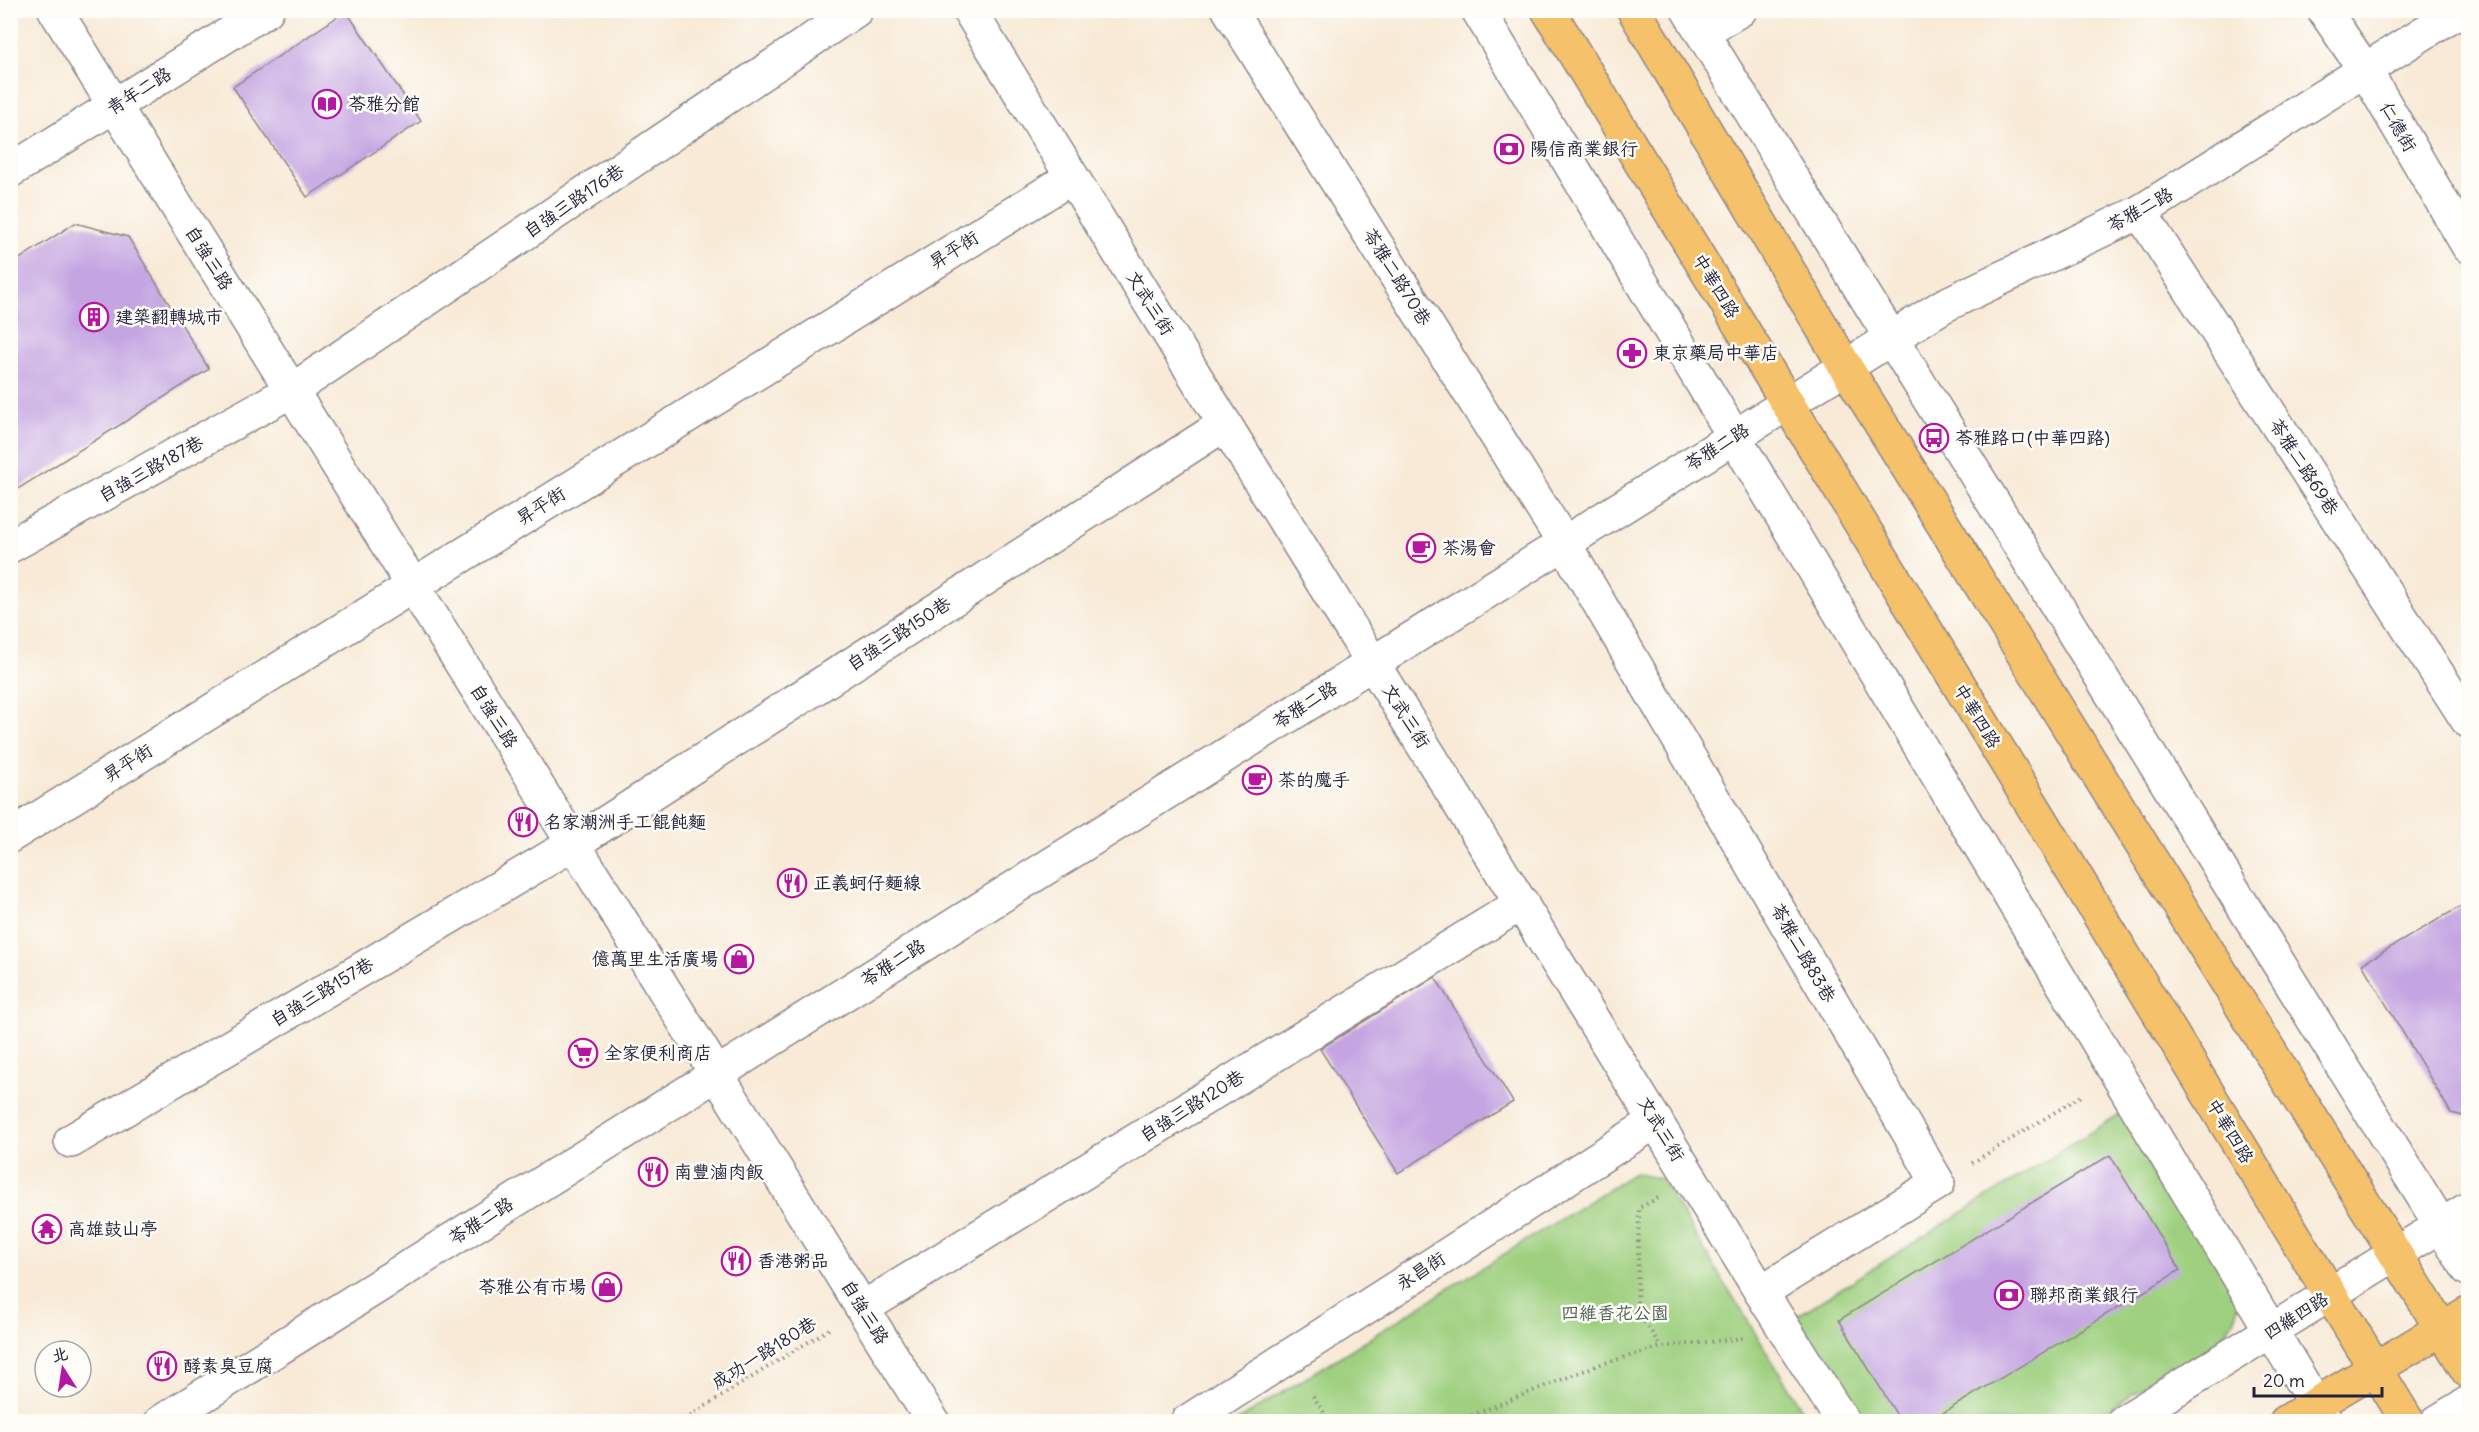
<svg xmlns="http://www.w3.org/2000/svg" width="2479" height="1432" font-family="Delius,'LXGW WenKai TC',sans-serif">
	<style>
		.green { fill: #9fd080; stroke: #60795e; stroke-width: 1.5 }
		.building { fill: #c4a5e2 }
		.lines { fill: none; stroke-linecap: round; stroke-linejoin: round }
		.minor-casing { stroke: #8d8689; stroke-width: 36 }
		.major-casing { stroke: #8d8689; stroke-width: 36 }
		.path { stroke: #8d8689; stroke-width: 4; stroke-dasharray: 1.5 4.5; stroke-linecap: butt }
		.minor { stroke: #fff; stroke-width: 33 }
		.major { stroke: #f5c16b; stroke-width: 33 }
		.labels { text-anchor: middle; stroke-width: 5; stroke-linejoin: round; paint-order: stroke }
		.street-label { font-size: 18px; fill: #22223b; stroke: #fdfcf7 }
		.poi-label { font-size: 18px; fill: #22223b; stroke: #fdfcf7; text-anchor: start }
		.park-label { font-size: 18px; fill: #4e5f53; stroke: #fdfcf7 }
	</style>
	<rect width="100%" height="100%" fill="#fdfcf7"/>
	<filter id="ink" filterUnits="userSpaceOnUse"><feTurbulence type="fractalNoise" baseFrequency=".0167" numOctaves="2"/><feDisplacementMap in="SourceGraphic" scale="12" xChannelSelector="R" yChannelSelector="G"/><feConvolveMatrix kernelMatrix="1 2 1 2 8 2 1 2 1" color-interpolation-filters="sRGB"/></filter>
	<filter id="wash" filterUnits="userSpaceOnUse"><feTurbulence type="fractalNoise" baseFrequency=".008" numOctaves="4" result="noise"/><feDisplacementMap in="SourceGraphic" scale="24" xChannelSelector="R" yChannelSelector="G"/><feGaussianBlur stdDeviation="1.35" result="paint"/><feColorMatrix in="noise" values="0 0 0 0 0 0 0 0 0 0 0 0 0 0 0 0 0 1.4 0 .05"/><feComposite in="paint" operator="in"/></filter>
	<g filter="url(#wash)">
		<rect width="100%" height="100%" fill="#f8ead7"/>
		<g class="green">
			<polygon points="2123,1112 2239,1292 2235,1319 2217,1343 2088,1421 1860,1421 1797,1316"/>
			<polygon points="1634,1173 1661,1179 1809,1421 1237,1421"/>
		</g>
		<g id="blocks">
			<g class="building">
				<polygon points="346,11 421,121 307,197 233,87"/>
				<polygon points="75,223 128,237 209,369 10,494 10,265"/>
				<polygon points="2468,902 2468,1117 2451,1113 2362,964"/>
				<polygon points="1435,977 1513,1102 1398,1173 1320,1049"/>
				<polygon points="2110,1155 2180,1270 1928,1422 1901,1422 1839,1320"/>
			</g>
		</g>
	</g>
	<g filter="url(#ink)">
		<use href="#blocks" fill-opacity="0" stroke="#8d8689" stroke-width="1.5"/>
		<g class="lines">
			<g class="minor-casing">
				<g id="minor">
					<polyline points="55,10 933,1422"/>
					<polyline points="969,10 1761,1292 1843,1422"/>
					<polyline points="1229,10 1564,543 1938,1183 1761,1292"/>
					<polyline points="1478,10 2326,1422"/>
					<polyline points="1688,10 2468,1269"/>
					<polyline points="2324,10 2365,70 2468,246"/>
					<polyline points="1702,32 1740,10"/>
					<polyline points="10,171 267,10"/>
					<polyline points="2140,212 2468,721"/>
					<polyline points="10,546 291,391 856,10"/>
					<polyline points="10,836 1072,177"/>
					<polyline points="71,1141 573,844 1225,424"/>
					<polyline points="863,1308 1522,903"/>
					<polyline points="161,1422 1943,306 2140,212 2460,10"/>
					<polyline points="1187,1422 1656,1121"/>
					<polyline points="2123,1422 2468,1209"/>
					<polyline points="2437,1422 2468,1403"/>
				</g>
			</g>
			<g class="major-casing">
				<g id="major">
					<polyline points="1548,10 2408,1422"/>
					<polyline points="1634,10 1845,366 2468,1371"/>
					<polyline points="2286,1422 2468,1313"/>
				</g>
			</g>
			<g class="path">
				<polyline points="1972,1163 2083,1095"/>
				<polyline points="1658,1198 1639,1208 1637,1310 1661,1347"/>
				<polyline points="1313,1396 1330,1422"/>
				<polyline points="680,1422 829,1329"/>
				<polyline points="1455,1422 1598,1365 1661,1347 1744,1338"/>
			</g>
			<use href="#minor" class="minor"/>
			<use href="#major" class="major"/>
		</g>
	</g>
	<defs>
		<g id="library-ring" transform="scale(1.5)"><circle r="9.5" fill="#fdfcf7" stroke="#b5179e" stroke-width="1.5"/><path d="M-6-4Q-3-5.5-.7-3.5V5Q-3 3-6 4ZM6-4Q3-5.5 .7-3.5V5Q3 3 6 4Z" fill="#b5179e"/></g>
		<g id="bank-ring" transform="scale(1.5)"><circle r="9.5" fill="#fdfcf7" stroke="#b5179e" stroke-width="1.5"/><path d="M-6-4H6V4H-6ZM0-2.3a2.3 2.3 0 1 0 0 4.6a2.3 2.3 0 1 0 0-4.6Z" fill="#b5179e"/></g>
		<g id="building-ring" transform="scale(1.5)"><circle r="9.5" fill="#fdfcf7" stroke="#b5179e" stroke-width="1.5"/><path d="M-4-6H4V6H1V3H-1V6H-4ZM-2.5-4.3h1.7v1.8h-1.7ZM.8-4.3h1.7v1.8H.8ZM-2.5-1h1.7V.8h-1.7ZM.8-1h1.7V.8H.8Z" fill="#b5179e"/></g>
		<g id="pharmacy-ring" transform="scale(1.5)"><circle r="9.5" fill="#fdfcf7" stroke="#b5179e" stroke-width="1.5"/><path d="M-2-6h4v4h4v4h-4v4h-4v-4h-4v-4h4Z" fill="#b5179e"/></g>
		<g id="bus-ring" transform="scale(1.5)"><circle r="9.5" fill="#fdfcf7" stroke="#b5179e" stroke-width="1.5"/><path d="M-5-6H5V4H4V6H2V4H-2V6H-4V4H-5ZM-3.5-4V0h7V-4ZM-3.5 1.2v1.5H-2V1.2ZM2 1.2v1.5H3.5V1.2Z" fill="#b5179e"/></g>
		<g id="cafe-ring" transform="scale(1.5)"><circle r="9.5" fill="#fdfcf7" stroke="#b5179e" stroke-width="1.5"/><path d="M-5.5-4.5H6V0H3Q3 3.5 0 3.5H-2.5Q-5.5 3.5-5.5 0ZM3-3.2v2h1.7v-2ZM-6 4.5H4V6H-6Z" fill="#b5179e"/></g>
		<g id="restaurant-ring" transform="scale(1.5)"><circle r="9.5" fill="#fdfcf7" stroke="#b5179e" stroke-width="1.5"/><path d="M-5-6h1v4h1v-4h1v4h1v-4h1v5L-1.5 .5V6h-2V.5L-5-1ZM5-6V6H3V1.5H1.5Q1.5-4 5-6Z" fill="#b5179e"/></g>
		<g id="shop-ring" transform="scale(1.5)"><circle r="9.5" fill="#fdfcf7" stroke="#b5179e" stroke-width="1.5"/><path d="M-5-2.5h2.3a2.7 3.5 0 0 1 5.4 0H5L5.5 6h-11ZM-1.5-2.5h3a1.5 2.3 0 0 0-3 0Z" fill="#b5179e"/></g>
		<g id="supermarket-ring" transform="scale(1.5)"><circle r="9.5" fill="#fdfcf7" stroke="#b5179e" stroke-width="1.5"/><path d="M-6-5.5h2.5l.6 2H6L4.5 2H-2.5L-4.4-4H-6ZM-1.5 3.2a1.3 1.3 0 1 0 .1 0ZM3 3.2a1.3 1.3 0 1 0 .1 0Z" fill="#b5179e"/></g>
		<g id="temple-ring" transform="scale(1.5)"><circle r="9.5" fill="#fdfcf7" stroke="#b5179e" stroke-width="1.5"/><path d="M0-6L5-2H3V0L6.5 2.5H4V6H1.5V3h-3V6H-4V2.5H-6.5L-3 0V-2H-5Z" fill="#b5179e"/></g>
	</defs>
	<g fill-rule="evenodd">
		<use href="#library-ring" x="327" y="104"/>
		<use href="#bank-ring" x="1509" y="149"/>
		<use href="#building-ring" x="94" y="317"/>
		<use href="#pharmacy-ring" x="1632" y="353"/>
		<use href="#bus-ring" x="1934" y="438"/>
		<use href="#cafe-ring" x="1421" y="548"/>
		<use href="#cafe-ring" x="1257" y="780"/>
		<use href="#restaurant-ring" x="523" y="822"/>
		<use href="#restaurant-ring" x="792" y="883"/>
		<use href="#shop-ring" x="739" y="959"/>
		<use href="#supermarket-ring" x="583" y="1053"/>
		<use href="#restaurant-ring" x="653" y="1172"/>
		<use href="#temple-ring" x="47" y="1229"/>
		<use href="#restaurant-ring" x="736" y="1261"/>
		<use href="#shop-ring" x="607" y="1287"/>
		<use href="#bank-ring" x="2009" y="1295"/>
		<use href="#restaurant-ring" x="162" y="1366"/>
	</g>
	<g class="labels">
		<g class="street-label">
			<text transform="translate(139 91) rotate(-32)" y="6">青年二路</text>
			<text transform="translate(2398 127) rotate(60)" y="6">仁德街</text>
			<text transform="translate(574 201) rotate(-34)" y="6">自強三路176巷</text>
			<text transform="translate(2140 210) rotate(-29)" y="6">苓雅二路</text>
			<text transform="translate(954 250) rotate(-32)" y="6">昇平街</text>
			<text transform="translate(209 258) rotate(58)" y="6">自強三路</text>
			<text transform="translate(1397 277) rotate(58)" y="6">苓雅二路70巷</text>
			<text transform="translate(1716 286) rotate(59)" y="6">中華四路</text>
			<text transform="translate(1150 303) rotate(58)" y="6">文武三街</text>
			<text transform="translate(1717 447) rotate(-32)" y="6">苓雅二路</text>
			<text transform="translate(2304 467) rotate(57)" y="6">苓雅二路69巷</text>
			<text transform="translate(151 469) rotate(-29)" y="6">自強三路187巷</text>
			<text transform="translate(541 506) rotate(-32)" y="6">昇平街</text>
			<text transform="translate(899 634) rotate(-33)" y="6">自強三路150巷</text>
			<text transform="translate(1305 705) rotate(-32)" y="6">苓雅二路</text>
			<text transform="translate(494 716) rotate(58)" y="6">自強三路</text>
			<text transform="translate(1406 716) rotate(58)" y="6">文武三街</text>
			<text transform="translate(1977 716) rotate(59)" y="6">中華四路</text>
			<text transform="translate(128 763) rotate(-32)" y="6">昇平街</text>
			<text transform="translate(1803 953) rotate(60)" y="6">苓雅二路83巷</text>
			<text transform="translate(893 963) rotate(-32)" y="6">苓雅二路</text>
			<text transform="translate(322 992) rotate(-31)" y="6">自強三路157巷</text>
			<text transform="translate(1192 1106) rotate(-32)" y="6">自強三路120巷</text>
			<text transform="translate(1661 1129) rotate(59)" y="6">文武三街</text>
			<text transform="translate(2230 1131) rotate(59)" y="6">中華四路</text>
			<text transform="translate(481 1221) rotate(-32)" y="6">苓雅二路</text>
			<text transform="translate(1421 1271) rotate(-33)" y="6">永昌街</text>
			<text transform="translate(865 1312) rotate(58)" y="6">自強三路</text>
			<text transform="translate(2296 1316) rotate(-32)" y="6">四維四路</text>
			<text transform="translate(764 1353) rotate(-32)" y="6">成功一路180巷</text>
		</g>
		<g class="poi-label">
			<text x="348" y="110">苓雅分館</text>
			<text x="1530" y="155">陽信商業銀行</text>
			<text x="115" y="323">建築翻轉城市</text>
			<text x="1653" y="359">東京藥局中華店</text>
			<text x="1955" y="444">苓雅路口(中華四路)</text>
			<text x="1442" y="554">茶湯會</text>
			<text x="1278" y="786">茶的魔手</text>
			<text x="544" y="828">名家潮洲手工餛飩麵</text>
			<text x="813" y="889">正義蚵仔麵線</text>
			<text x="718" y="965" text-anchor="end">億萬里生活廣場</text>
			<text x="604" y="1059">全家便利商店</text>
			<text x="674" y="1178">南豐滷肉飯</text>
			<text x="68" y="1235">高雄鼓山亭</text>
			<text x="757" y="1267">香港粥品</text>
			<text x="586" y="1293" text-anchor="end">苓雅公有市場</text>
			<text x="2030" y="1301">聯邦商業銀行</text>
			<text x="183" y="1372">酵素臭豆腐</text>
		</g>
		<g class="park-label">
			<text x="1615" y="1319">四維香花公園</text>
		</g>
	</g>
	<rect width="2479" height="1432" fill="none" stroke="#fdfcf7" stroke-width="36"/>
	<g transform="translate(63 1369) rotate(348)"><circle r="28" fill="#fdfcf7" stroke="#a5a5ac" stroke-width="1.5"/>
	<path d="M0-4.5L10 22L0 15L-10 22Z" fill="#b5179e"/>
	<text y="-9" font-size="16" font-weight="bold" text-anchor="middle" fill="#22223b">北</text>
	</g>
	<path d="M2254 1387v9h128v-9" fill="none" stroke="#22223b" stroke-width="3"/>
	<text x="2263" y="1387" font-size="18" fill="#22223b" stroke="#fdfcf7" stroke-width="4.5" paint-order="stroke">20 m</text>
</svg>
